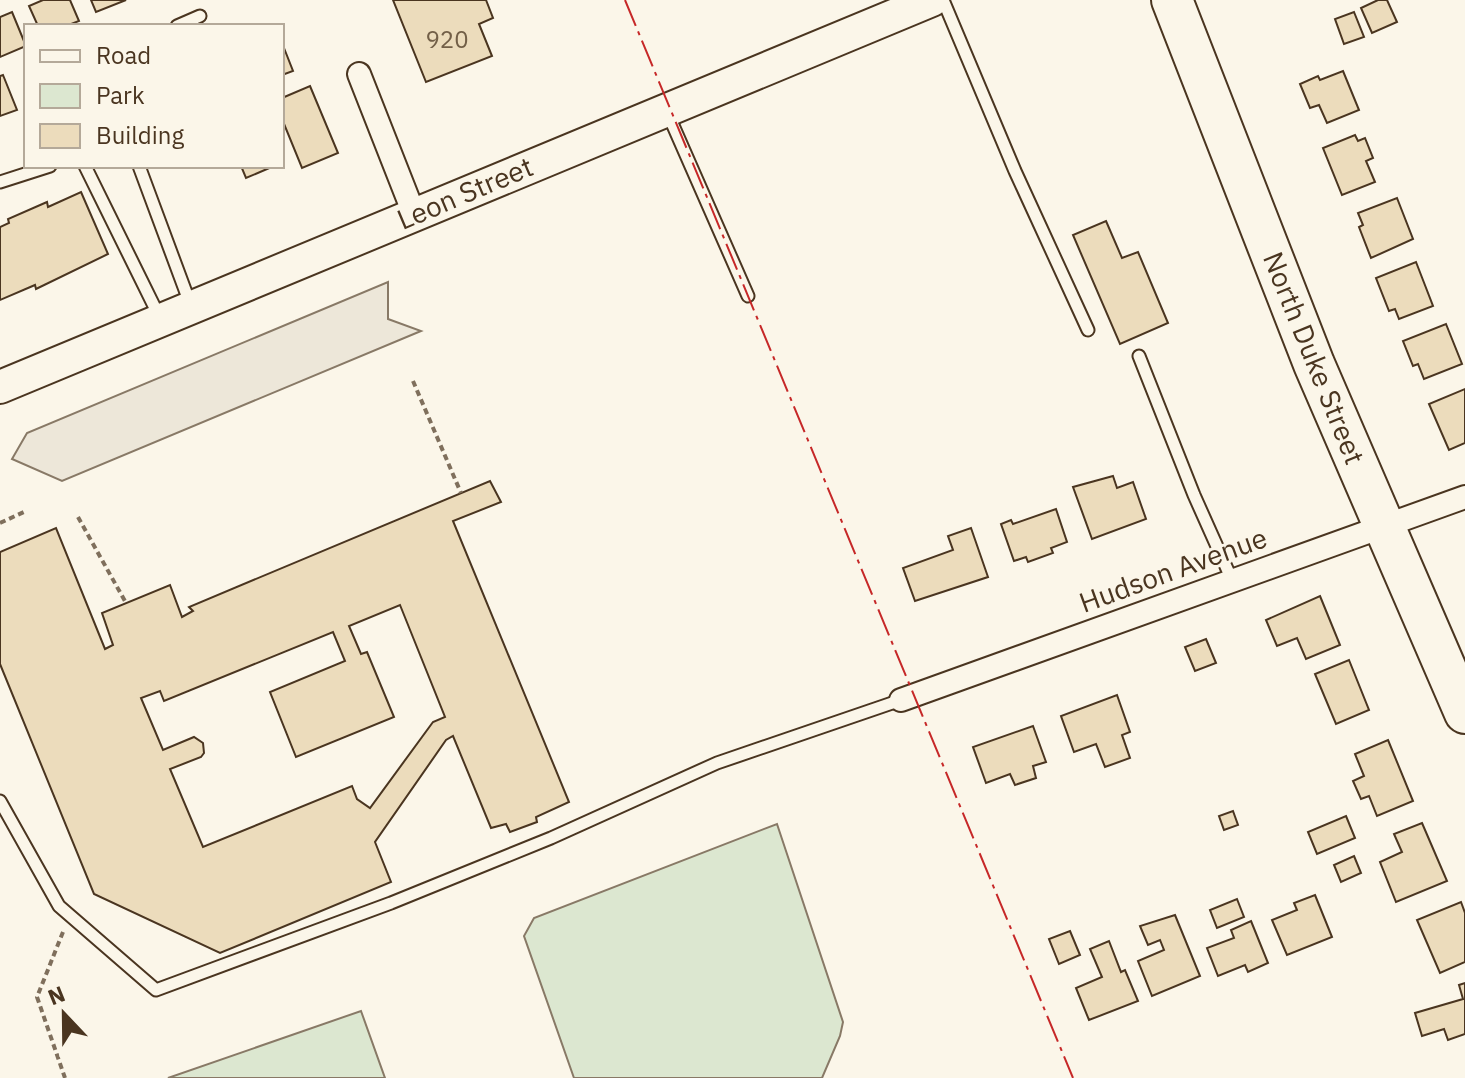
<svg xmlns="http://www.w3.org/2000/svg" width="1465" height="1078" font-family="'IBM Plex Sans',sans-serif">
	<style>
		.green { fill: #dce7d0; stroke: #887966; stroke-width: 2 }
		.parking { fill: #ede7d9; stroke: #887966; stroke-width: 2 }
		.building { fill: #ecdcbc; stroke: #4a3520; stroke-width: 2; fill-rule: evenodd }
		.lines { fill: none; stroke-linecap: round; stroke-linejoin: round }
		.lane-casing { stroke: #4a3520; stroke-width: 15 }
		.street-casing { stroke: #4a3520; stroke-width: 26 }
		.secondary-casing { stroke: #4a3520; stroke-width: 36 }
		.highway-casing { stroke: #4a3520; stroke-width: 44 }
		.path { stroke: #7f6f5c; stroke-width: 4; stroke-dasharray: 6 4; stroke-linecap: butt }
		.lane { stroke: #fbf6e9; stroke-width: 11 }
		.street { stroke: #fbf6e9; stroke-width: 22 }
		.secondary { stroke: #fbf6e9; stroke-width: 32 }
		.highway { stroke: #fbf6e9; stroke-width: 40 }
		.power { stroke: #c62828; stroke-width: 2; stroke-dasharray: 28 6 4 6; stroke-linecap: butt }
		.labels { text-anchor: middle; stroke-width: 6; stroke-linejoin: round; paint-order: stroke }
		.number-label { font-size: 24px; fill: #725f47 }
		.street-label { font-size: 28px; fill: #4a3520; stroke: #fbf6e9 }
	</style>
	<rect width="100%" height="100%" fill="#fbf6e9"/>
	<g class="green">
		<polygon points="777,824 843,1022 840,1036 822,1078 574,1078 524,936 534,918"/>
		<polygon points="361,1011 385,1078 168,1078"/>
	</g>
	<polygon class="parking" points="388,282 388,319 421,331 62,481 12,459 27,433"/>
	<g class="building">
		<polygon points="43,0 70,0 79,21 66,26 38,26 29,6"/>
		<polygon points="91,0 126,0 96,12"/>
		<polygon points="393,0 486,0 493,18 479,24 492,56 426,82"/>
		<polygon points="1378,0 1387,0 1397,22 1372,33 1361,8"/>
		<polygon points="12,12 26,46 0,57 0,17"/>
		<polygon points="1354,12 1364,37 1344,44 1335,19"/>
		<polygon points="284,48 293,71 282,75 282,49"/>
		<polygon points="1343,71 1359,110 1327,123 1319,105 1310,108 1300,84 1318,76 1320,80"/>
		<polygon points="3,75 17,110 0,116 0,76"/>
		<polygon points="310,86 338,153 302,168 282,119 282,98"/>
		<polygon points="1355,135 1358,141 1365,138 1373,158 1366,161 1375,182 1342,195 1323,148"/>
		<polygon points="241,166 274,166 246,178"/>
		<polygon points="81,192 108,254 36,289 35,285 0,300 0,227 9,223 8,219 47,202 48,207"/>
		<polygon points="1397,198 1413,239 1371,258 1359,227 1363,225 1358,213"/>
		<polygon points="1106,221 1122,258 1138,252 1168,323 1120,344 1073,235"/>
		<polygon points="1416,262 1433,306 1399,319 1395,309 1389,311 1376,278"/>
		<polygon points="1446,324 1462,364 1424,379 1418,364 1413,366 1403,341"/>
		<polygon points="1465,389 1465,443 1449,450 1429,404"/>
		<polygon points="1113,476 1117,488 1133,482 1146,519 1092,539 1073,487"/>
		<path d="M490,481L501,502L453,521L569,802L536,817L537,822L510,832L506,824L491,828L453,736L446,740L375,842L391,882L220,953L94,894L0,664V552L56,528L105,649L113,645L102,613L170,585L182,617L193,611L189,607ZM400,605L445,717L433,722L370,808L357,799L352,786L203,847L170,769L201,757L204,753L203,743L194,737L163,750L141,698L160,691L164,701L333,632L345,661L270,692L296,757L394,717L367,652L361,654L349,626Z"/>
		<polygon points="1056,509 1067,542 1051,548 1053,553 1028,562 1026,557 1014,561 1001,524 1011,520 1013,524"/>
		<polygon points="971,528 988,577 915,601 903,568 953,550 948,536"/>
		<polygon points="1320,596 1340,645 1306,659 1297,638 1277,646 1266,620"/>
		<polygon points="1206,639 1216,663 1195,671 1185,647"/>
		<polygon points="1349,660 1369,710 1336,724 1315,674"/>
		<polygon points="1117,695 1130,732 1122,735 1130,758 1105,767 1096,744 1074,752 1061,716"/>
		<polygon points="1033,726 1046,762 1033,766 1036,778 1015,785 1010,774 986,783 973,747"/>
		<polygon points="1388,740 1413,801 1377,816 1369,796 1361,799 1353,781 1364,776 1355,754"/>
		<polygon points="1233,811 1238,825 1224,830 1219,816"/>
		<polygon points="1346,816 1355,838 1317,854 1308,832"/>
		<polygon points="1422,823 1447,881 1396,902 1380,862 1402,852 1394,834"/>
		<polygon points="1354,856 1361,873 1341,882 1334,865"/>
		<polygon points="1315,895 1332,937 1287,955 1272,920 1297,910 1294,903"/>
		<polygon points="1237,899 1244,917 1217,928 1210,910"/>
		<polygon points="1461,902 1465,913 1465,962 1440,973 1417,920"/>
		<polygon points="1175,915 1200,976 1152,996 1138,961 1164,950 1160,940 1148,945 1140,926"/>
		<polygon points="1251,921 1268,963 1248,972 1245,965 1218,976 1207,948 1234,938 1231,930"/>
		<polygon points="1070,931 1080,955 1059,964 1049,939"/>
		<polygon points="1109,941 1121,972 1125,970 1138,1001 1089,1020 1076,988 1102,977 1090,949"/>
		<polygon points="1465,983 1465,1034 1448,1040 1444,1029 1422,1036 1415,1013 1463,999 1459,985"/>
	</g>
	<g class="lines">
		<g class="lane-casing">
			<g id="lane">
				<polyline points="943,0 1015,171 1088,330"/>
				<polyline points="177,26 200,16"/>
				<polyline points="668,114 748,296"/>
				<polyline points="85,166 159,316"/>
				<polyline points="139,166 191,306"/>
				<polyline points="0,182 50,166"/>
				<polyline points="1139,356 1194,495 1232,580"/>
				<polyline points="0,801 59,906 156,990 391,903 551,838 717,763 901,700"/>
			</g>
		</g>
		<g class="street-casing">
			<g id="street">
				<polyline points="359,74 414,214"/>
				<polyline points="901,700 1465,497"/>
			</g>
		</g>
		<g class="secondary-casing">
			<polyline id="secondary" points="0,387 932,0"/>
		</g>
		<g class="highway-casing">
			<polyline id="highway" points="1172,0 1314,364 1465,713"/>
		</g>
		<g class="path">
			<polyline points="413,381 461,493"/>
			<polyline points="78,517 126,603"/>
			<polyline points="0,523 26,511"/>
			<polyline points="63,932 37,997 65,1078"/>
		</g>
		<use href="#lane" class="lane"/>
		<use href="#street" class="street"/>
		<use href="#secondary" class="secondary"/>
		<use href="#highway" class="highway"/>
		<polyline class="power" points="625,0 1073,1078"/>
	</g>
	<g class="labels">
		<g class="number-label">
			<text x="447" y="48">920</text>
		</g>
		<g class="street-label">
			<text transform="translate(465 193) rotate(-23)" y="10">Leon Street</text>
			<text transform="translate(1314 358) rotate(68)" y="10">North Duke Street</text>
			<text transform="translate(1173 570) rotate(-20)" y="10">Hudson Avenue</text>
		</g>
	</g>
	<rect x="24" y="24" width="260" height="144" fill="#fbf6e9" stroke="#b4a999" stroke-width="2"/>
	<rect x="40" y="50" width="40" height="12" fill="#fbf6e9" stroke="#b4a999" stroke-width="2"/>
	<text x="96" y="64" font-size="24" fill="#4a3520">Road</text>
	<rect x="40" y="84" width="40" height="24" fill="#dce7d0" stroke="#b4a999" stroke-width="2"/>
	<text x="96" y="104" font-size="24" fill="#4a3520">Park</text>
	<rect x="40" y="124" width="40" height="24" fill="#ecdcbc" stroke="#b4a999" stroke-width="2"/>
	<text x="96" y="144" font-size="24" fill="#4a3520">Building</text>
	<g transform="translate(64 1014) rotate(338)" stroke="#fbf6e9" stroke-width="6" paint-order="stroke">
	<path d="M0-6L14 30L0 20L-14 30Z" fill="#4a3520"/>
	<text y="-12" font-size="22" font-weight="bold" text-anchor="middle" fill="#4a3520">N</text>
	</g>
</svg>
